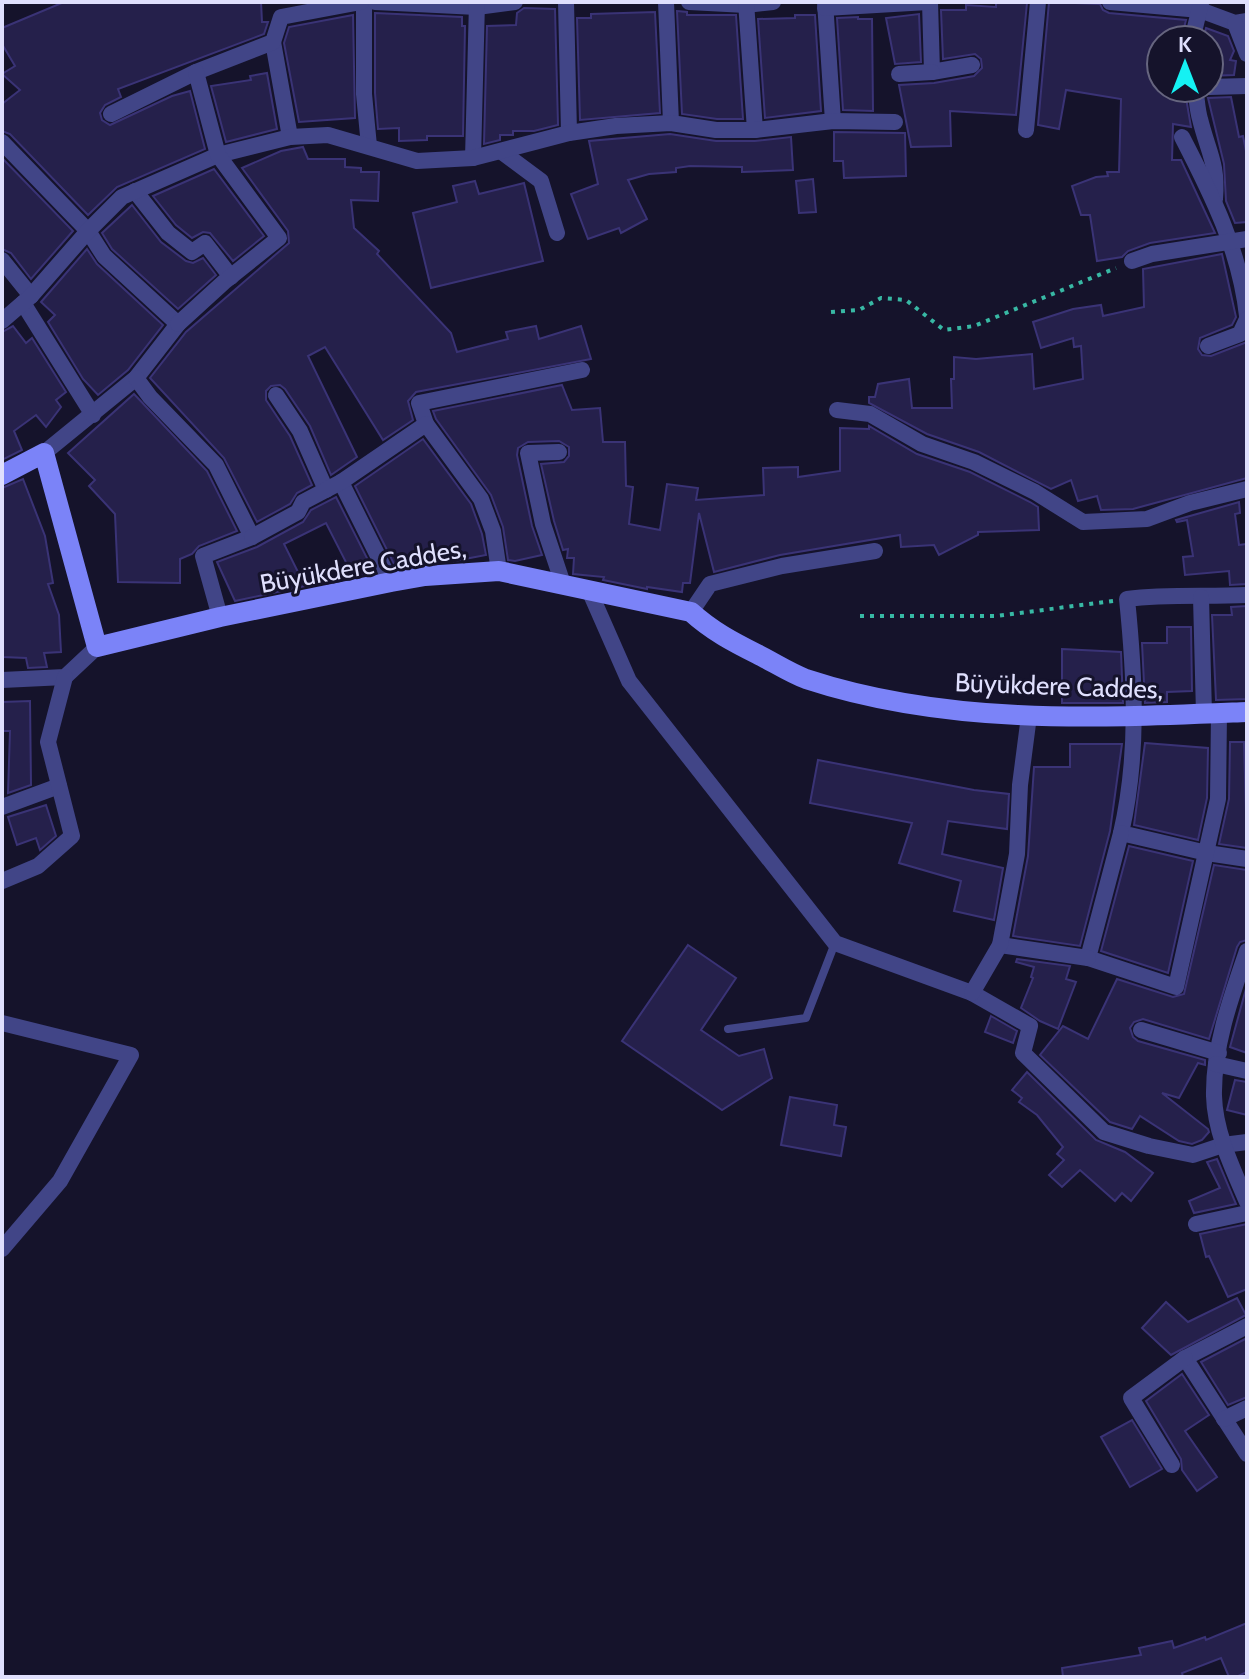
<svg xmlns="http://www.w3.org/2000/svg" width="1249" height="1679" font-family="Cabin,sans-serif">
	<style>
		.building { fill: #25204b; stroke: #3a3376; stroke-width: 2 }
		.lines { fill: none; stroke-linecap: round; stroke-linejoin: round }
		.path { stroke: #38b8a4; stroke-width: 4; stroke-dasharray: 4 6; stroke-linecap: butt }
		.lane { stroke: #414587; stroke-width: 8 }
		.street { stroke: #414587; stroke-width: 16 }
		.secondary { stroke: #7b83f8; stroke-width: 20 }
		.labels { text-anchor: middle; stroke-width: 6; stroke-linejoin: round; paint-order: stroke }
		.street-label { font-size: 26px; fill: #dfdffd; stroke: #15132b }
	</style>
	<rect width="100%" height="100%" fill="#15132b"/>
	<g class="building">
		<polygon points="64,2 261,2 262,22 268,22 264,34 118,89 121,97 105,105 100,113 102,120 110,125 172,96 190,91 205,149 117,187 88,215 10,134 2,131 2,104 20,90 2,74 15,66 2,44 2,28"/>
		<polygon points="996,2 1027,3 1016,115 950,111 951,146 911,147 899,85 934,83 974,76 982,68 981,59 975,54 943,59 941,10 966,10 966,5 996,7"/>
		<polygon points="1049,2 1100,4 1103,10 1109,13 1186,20 1181,40 1161,40 1161,89 1185,92 1191,127 1173,124 1172,160 1181,160 1215,233 1150,243 1128,251 1122,257 1097,261 1090,215 1081,215 1072,186 1096,177 1108,176 1107,172 1119,172 1121,99 1066,90 1059,129 1038,125"/>
		<polygon points="524,8 555,9 558,125 534,131 513,131 513,135 500,135 500,140 484,144 487,26 516,25 517,13"/>
		<polygon points="677,11 687,12 687,15 736,15 743,119 717,119 682,114"/>
		<polygon points="655,12 660,113 580,120 577,18 591,18 591,14"/>
		<polygon points="375,13 462,17 462,26 465,26 463,136 427,136 427,140 399,141 399,128 378,129 375,93"/>
		<polygon points="919,14 921,62 895,64 886,18"/>
		<polygon points="353,15 355,118 299,122 284,43 289,27"/>
		<polygon points="795,15 815,15 821,111 765,118 758,19 795,18"/>
		<polygon points="858,17 858,19 872,19 873,111 843,110 837,18"/>
		<polygon points="1206,28 1228,36 1234,51 1230,60 1236,61 1234,75 1209,76 1209,40 1203,40"/>
		<polygon points="267,73 277,129 226,142 211,86 251,80 250,76"/>
		<polygon points="1231,97 1239,137 1243,136 1247,156 1247,222 1235,223 1226,201 1224,164 1208,98"/>
		<polygon points="834,132 905,133 906,176 844,178 843,161 834,161"/>
		<polygon points="670,134 716,141 755,141 791,137 793,170 742,172 742,167 690,166 676,168 676,172 649,174 628,180 647,219 621,233 619,228 588,239 571,194 598,184 589,141"/>
		<polygon points="303,147 308,159 345,159 345,167 361,168 361,172 379,172 378,201 351,200 354,228 379,251 377,254 451,333 457,352 508,339 506,332 536,326 539,339 581,326 591,359 416,392 408,401 413,420 383,440 325,347 308,356 357,457 331,475 310,426 285,389 280,385 271,386 266,391 266,400 290,436 312,485 297,493 290,504 257,522 224,458 150,378 186,332 289,243 288,231 242,168 281,151"/>
		<polygon points="2,158 73,231 31,279 11,253 2,249"/>
		<polygon points="214,169 264,236 233,261 210,233 203,232 192,238 176,225 153,196"/>
		<polygon points="813,179 816,212 799,213 796,181"/>
		<polygon points="475,181 479,194 524,183 543,261 431,288 413,213 457,202 453,186"/>
		<polygon points="132,205 161,242 186,261 193,263 203,258 216,275 178,309 112,249 102,233"/>
		<polygon points="87,249 97,264 163,325 128,370 98,395 83,379 48,322 55,315 41,302"/>
		<polygon points="1222,254 1236,317 1232,325 1200,338 1198,349 1202,355 1211,356 1247,342 1247,478 1133,509 1101,510 1097,496 1078,501 1071,480 1051,489 979,452 927,434 869,403 869,397 875,397 878,384 909,379 912,408 952,408 951,379 954,379 954,357 976,359 1032,354 1034,389 1083,379 1081,346 1074,347 1073,338 1041,348 1033,322 1073,309 1101,305 1103,316 1144,307 1143,269"/>
		<polygon points="13,326 26,343 32,338 66,392 56,400 61,407 46,427 36,415 14,431 22,450 2,460 2,332"/>
		<polygon points="562,385 572,410 600,408 603,442 625,442 626,486 633,487 629,524 660,530 667,484 698,488 696,500 764,495 763,468 798,467 798,477 840,471 840,428 869,429 869,426 917,454 970,472 1030,502 1038,507 1039,530 978,532 978,535 939,555 934,545 901,547 900,535 780,555 714,572 699,513 690,583 683,583 682,592 647,587 647,589 603,580 604,577 573,574 574,558 567,558 568,549 563,550 554,521 541,464 564,462 569,456 569,447 559,441 528,442 518,448 517,455 532,526 542,555 515,561 508,560 503,527 491,495 436,419 433,411"/>
		<polygon points="134,394 207,471 237,531 199,546 192,554 180,559 180,583 118,582 115,514 89,486 95,480 68,453"/>
		<polygon points="423,439 471,504 482,534 486,555 454,561 452,556 434,562 396,568 355,486"/>
		<polygon points="23,479 45,536 53,583 48,584 59,615 61,652 44,653 47,667 28,668 26,658 3,657 2,488"/>
		<polygon points="336,497 374,572 353,576 326,523 284,544 305,586 235,601 217,562 257,547 303,522 311,510"/>
		<polygon points="1239,502 1240,513 1235,514 1239,545 1247,544 1247,584 1230,585 1229,571 1185,575 1183,557 1193,556 1187,520 1177,522 1176,520"/>
		<polygon points="1247,606 1247,699 1216,700 1212,615 1232,615 1231,607"/>
		<polygon points="1167,627 1191,627 1192,691 1167,692 1167,702 1145,703 1142,643 1167,643"/>
		<polygon points="1062,649 1121,652 1123,703 1062,703"/>
		<polygon points="30,701 31,785 8,793 10,731 2,731 2,702"/>
		<polygon points="1230,742 1244,742 1247,848 1219,844 1229,799"/>
		<polygon points="1145,743 1208,748 1207,798 1198,840 1134,825"/>
		<polygon points="1070,744 1122,744 1110,831 1080,946 1013,936 1028,856 1034,767 1070,767"/>
		<polygon points="818,760 974,790 1009,794 1007,829 948,821 942,854 1003,868 994,920 954,911 961,881 899,863 912,823 810,803"/>
		<polygon points="46,805 56,836 40,850 36,838 17,845 8,817"/>
		<polygon points="1129,846 1193,861 1168,973 1101,951"/>
		<polygon points="1214,865 1247,870 1247,940 1240,942 1237,947 1209,1039 1143,1019 1134,1022 1130,1028 1133,1037 1138,1041 1205,1060 1205,1065 1198,1063 1179,1098 1162,1093 1208,1129 1209,1132 1202,1140 1192,1144 1179,1141 1140,1116 1132,1129 1110,1122 1040,1055 1063,1026 1088,1039 1117,979 1173,997 1184,994"/>
		<polygon points="688,945 736,978 701,1030 739,1056 764,1049 772,1078 722,1110 622,1041"/>
		<polygon points="1017,959 1070,966 1066,979 1076,982 1058,1029 1040,1021 1021,1008 1033,978 1031,977 1034,967 1016,962"/>
		<polygon points="1247,985 1247,1053 1230,1047"/>
		<polygon points="991,1016 1017,1031 1013,1043 985,1032"/>
		<polygon points="1027,1072 1096,1140 1125,1152 1153,1173 1131,1201 1122,1193 1115,1201 1080,1170 1062,1187 1049,1175 1064,1160 1057,1154 1063,1147 1037,1115 1019,1102 1022,1098 1012,1090"/>
		<polygon points="1235,1080 1247,1082 1247,1115 1227,1110"/>
		<polygon points="790,1097 837,1105 834,1125 846,1127 841,1156 781,1145"/>
		<polygon points="1217,1159 1236,1204 1194,1213 1189,1201 1220,1188 1207,1162"/>
		<polygon points="1247,1224 1247,1289 1228,1297 1209,1256 1206,1257 1200,1234"/>
		<polygon points="1237,1298 1246,1315 1171,1355 1142,1328 1166,1302 1188,1322"/>
		<polygon points="1247,1338 1247,1397 1228,1405 1201,1362"/>
		<polygon points="1182,1374 1209,1415 1185,1431 1217,1477 1197,1491 1182,1470 1181,1459 1146,1401"/>
		<polygon points="1132,1420 1162,1469 1130,1487 1101,1437"/>
		<polygon points="1247,1623 1247,1672 1236,1677 1229,1677 1221,1658 1182,1673 1183,1677 1063,1677 1062,1668 1141,1655 1139,1648 1172,1641 1174,1648 1205,1637 1206,1640"/>
	</g>
	<g class="lines">
		<g class="path">
			<polyline points="831,312 859,310 881,298 906,300 944,330 974,326 1116,268"/>
			<polyline points="860,616 996,616 1113,601"/>
		</g>
		<polyline class="lane" points="728,1029 806,1018 835,943"/>
		<g class="street">
			<polyline points="364,2 364,94 369,146"/>
			<polyline points="375,2 477,7 515,2"/>
			<polyline points="566,2 569,133"/>
			<polyline points="666,2 671,123"/>
			<polyline points="689,2 746,5 773,2"/>
			<polyline points="746,2 755,130"/>
			<polyline points="825,2 833,121"/>
			<polyline points="930,2 932,72 972,65"/>
			<polyline points="1110,2 1200,10 1235,23 1247,21"/>
			<polyline points="825,8 928,2"/>
			<polyline points="1235,23 1247,54"/>
			<polyline points="1192,40 1201,3"/>
			<polyline points="273,42 290,137"/>
			<polyline points="899,74 932,72"/>
			<polyline points="1209,87 1247,86"/>
			<path d="M1195,88C1197,98 1197,109 1200,119C1208,152 1218,163 1215,199"/>
			<polyline points="111,114 196,72 273,42 281,17 361,2"/>
			<polyline points="1026,130 1038,2"/>
			<path d="M1182,137C1212,195 1240,251 1247,316"/>
			<polyline points="2,142 88,231 104,256 178,324 136,378 44,453"/>
			<polyline points="502,152 541,181 557,233"/>
			<polyline points="473,158 477,2"/>
			<polyline points="135,191 168,233 192,252 205,243 231,277"/>
			<polyline points="2,260 31,296"/>
			<polyline points="1132,261 1152,254 1247,239"/>
			<polyline points="23,303 93,415"/>
			<polyline points="2,321 31,296 88,231 122,197 218,155 290,137 328,135 417,161 473,158 569,133 616,126 671,123 716,130 755,130 833,121 895,122"/>
			<polyline points="178,324 224,282 279,238 218,155 196,72"/>
			<polyline points="1208,346 1240,334 1247,319"/>
			<polyline points="136,378 150,397 216,465 252,537 203,556 220,617"/>
			<polyline points="276,395 300,431 326,490"/>
			<polyline points="837,410 870,414 922,444 974,462 1035,492 1083,522 1147,519 1190,503 1247,489"/>
			<polyline points="426,424 419,403 582,370"/>
			<polyline points="559,452 528,453 543,524 563,584"/>
			<polyline points="341,482 391,582"/>
			<polyline points="252,537 298,512 303,502 341,482 426,424 481,499 493,531 499,571"/>
			<polyline points="589,590 629,681 835,943 972,993 1030,1026 1023,1053 1104,1132 1149,1146 1193,1155 1223,1145 1247,1142"/>
			<path d="M1247,595C1207,597 1167,594 1127,599C1135,677 1139,756 1121,833L1207,853L1247,859"/>
			<polyline points="1201,597 1204,714"/>
			<polyline points="691,612 710,584 782,566 875,551"/>
			<polyline points="2,680 65,677 97,647"/>
			<polyline points="2,807 59,786"/>
			<polyline points="1121,833 1088,958 1176,987 1218,799 1219,713"/>
			<polyline points="2,881 38,866 72,836 48,742 65,677"/>
			<polyline points="1000,945 1088,958"/>
			<path d="M1247,951C1231,997 1213,1047 1214,1096C1215,1133 1233,1169 1247,1202"/>
			<polyline points="972,993 1000,945 1017,854 1020,785 1029,716"/>
			<polyline points="2,1023 131,1055 60,1181 2,1249"/>
			<polyline points="1141,1030 1219,1053"/>
			<polyline points="1216,1064 1247,1071"/>
			<polyline points="1196,1224 1247,1213"/>
			<polyline points="1247,1326 1185,1358 1247,1454"/>
			<polyline points="1224,1419 1247,1408"/>
			<polyline points="1172,1465 1131,1398 1185,1358"/>
		</g>
		<path class="secondary" d="M2,475L44,453L97,647L220,617L391,582L425,576L499,571L691,612C712,631 733,642 757,654C773,662 790,673 806,679C949,726 1100,718 1247,712"/>
	</g>
	<g class="labels">
		<g class="street-label">
			<text transform="translate(363 566) rotate(-10)" y="9">Büyükdere Caddes,</text>
			<text transform="translate(1059 686) rotate(2)" y="9">Büyükdere Caddes,</text>
		</g>
	</g>
	<rect width="1249" height="1679" fill="none" stroke="#dfdffd" stroke-width="8"/>
	<g transform="translate(1185 64)"><circle r="38" fill="#15132b" stroke="#66657f" stroke-width="2"/>
	<path d="M0-6L14 30L0 20L-14 30Z" fill="#15f1f3"/>
	<text y="-12" font-size="22" font-weight="bold" text-anchor="middle" fill="#dfdffd">K</text>
	</g>
</svg>
